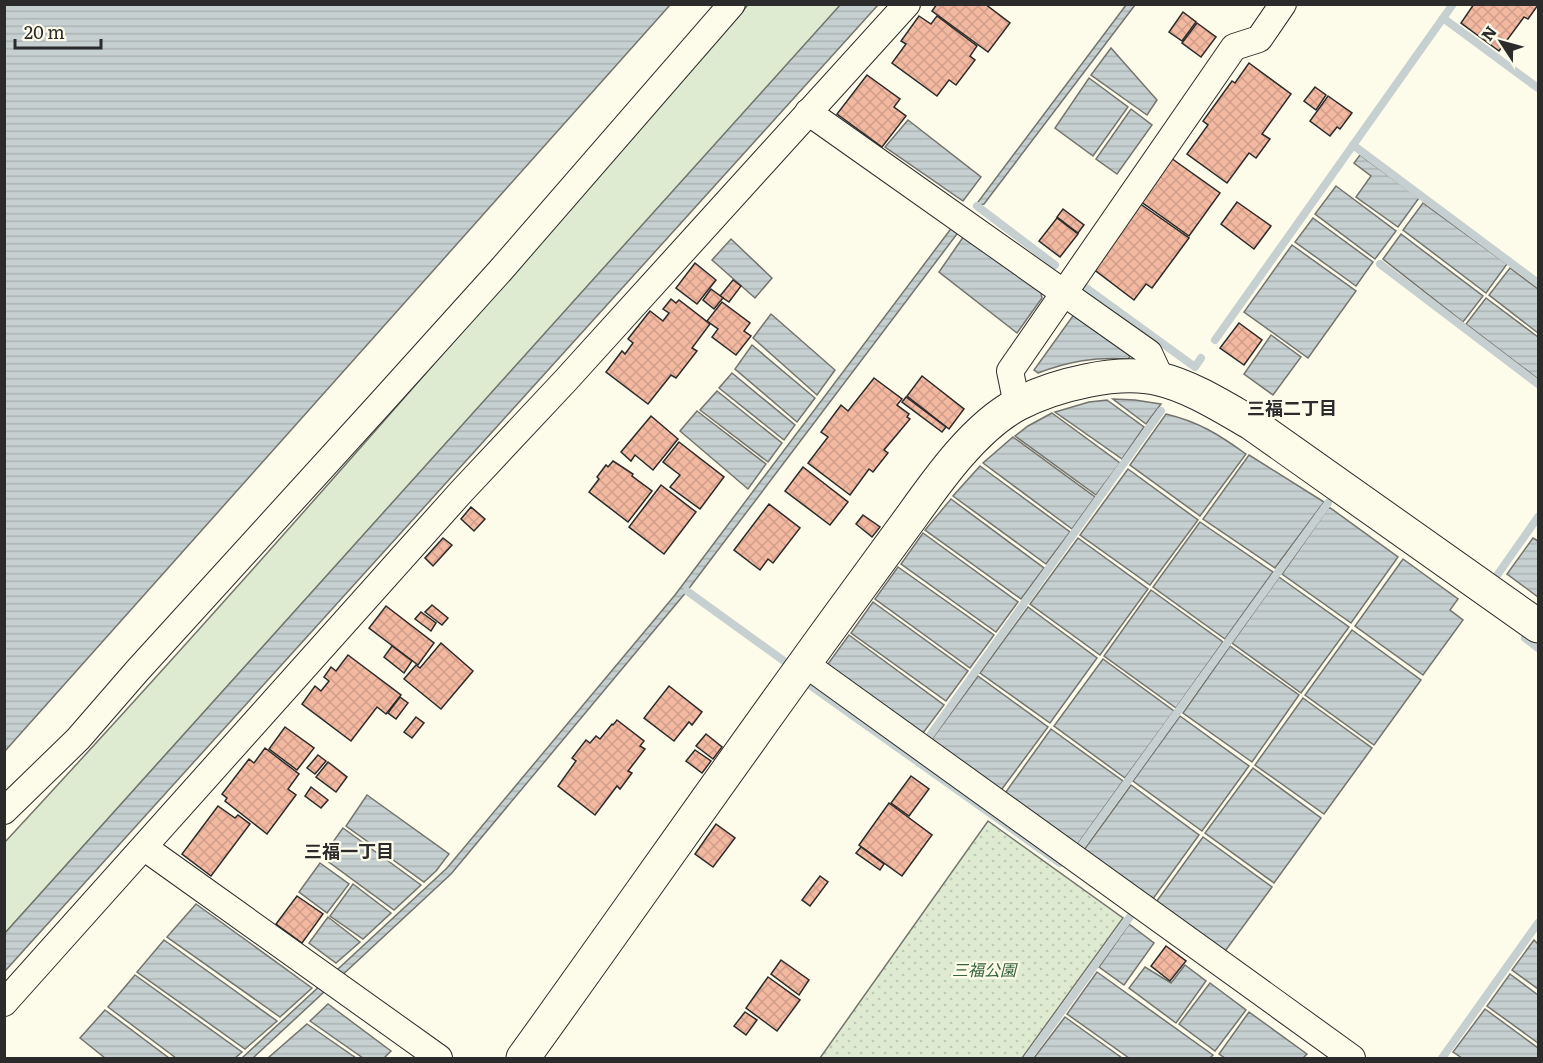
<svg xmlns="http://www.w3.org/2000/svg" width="1543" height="1063" font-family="Literata,'Noto Sans JP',serif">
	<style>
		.green { fill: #deebd1; stroke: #74746e; stroke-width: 1.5 }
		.park { fill: url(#park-dots); stroke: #74746e; stroke-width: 1.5 }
		.water { fill: url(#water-rules); stroke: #74746e; stroke-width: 1.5 }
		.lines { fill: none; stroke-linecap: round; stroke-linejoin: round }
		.stream { stroke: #c7d0d0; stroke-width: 8 }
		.building { fill: url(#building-cross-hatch); stroke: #2b2b2b; stroke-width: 1.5 }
		.street-casing { stroke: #2b2b2b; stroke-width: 28 }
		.secondary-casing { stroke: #2b2b2b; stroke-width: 35 }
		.street { stroke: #fdfbea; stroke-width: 26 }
		.secondary { stroke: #fdfbea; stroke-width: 33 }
		.labels { text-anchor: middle; stroke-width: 4.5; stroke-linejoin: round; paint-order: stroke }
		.park-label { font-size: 16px; font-style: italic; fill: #34623c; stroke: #fdfbea }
		.neighbourhood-label { font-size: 18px; font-weight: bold; fill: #2b2b2b; stroke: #fdfbea }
	</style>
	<defs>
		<pattern id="park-dots" width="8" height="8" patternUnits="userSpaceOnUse" patternTransform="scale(1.5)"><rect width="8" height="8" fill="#deebd1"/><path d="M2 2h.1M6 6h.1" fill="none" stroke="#bfcab4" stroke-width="1.8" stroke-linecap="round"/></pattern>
		<pattern id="water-rules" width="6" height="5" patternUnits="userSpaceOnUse" patternTransform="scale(1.5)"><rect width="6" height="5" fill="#c7d0d0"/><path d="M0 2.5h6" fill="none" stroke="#abb3b3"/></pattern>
		<pattern id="building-cross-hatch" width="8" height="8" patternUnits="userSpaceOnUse" patternTransform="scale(1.5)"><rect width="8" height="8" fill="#f2b8a0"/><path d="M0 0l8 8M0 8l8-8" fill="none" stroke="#d09e8a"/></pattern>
	</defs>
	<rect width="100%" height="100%" fill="#fdfbea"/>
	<path class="green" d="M748,5H841L5,933V842C245,583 476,317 706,50Z"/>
	<polygon class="park" points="988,821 1123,918 1022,1058 820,1058"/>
	<g class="water">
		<polygon points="5,4 670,5 5,751 4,5"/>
		<polygon points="841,4 878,5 5,971 5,933"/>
		<polygon points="1126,5 1135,5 984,204 975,206"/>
		<polygon points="1111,48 1157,100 1147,115 1091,75"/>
		<polygon points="1089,78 1128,107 1093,156 1055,128"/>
		<polygon points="1131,109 1152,125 1117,174 1096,159"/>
		<polygon points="908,120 981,177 963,201 885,147"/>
		<polygon points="1360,155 1419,198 1398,227 1356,197 1371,176 1354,163"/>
		<polygon points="1336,186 1396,231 1375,259 1315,214"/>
		<polygon points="1423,203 1507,264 1486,293 1403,230"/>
		<polygon points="1313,218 1373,262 1356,286 1295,242"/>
		<polygon points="956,222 963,226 687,591 451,874 253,1058 242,1058 447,868 675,595"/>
		<polygon points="966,233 1040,288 1042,298 1017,333 939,272"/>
		<polygon points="1401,234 1483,296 1463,322 1383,259"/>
		<polygon points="731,239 772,278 755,298 712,260"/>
		<polygon points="1292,245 1356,291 1308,358 1244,312"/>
		<polygon points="1510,268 1538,289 1538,333 1489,295"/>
		<polygon points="1486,298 1538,337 1538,379 1466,324"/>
		<path d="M1075,313L1132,354L1128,359C1094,357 1070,361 1038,373L1034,370Z"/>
		<polygon points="771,314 835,370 817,395 753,338"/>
		<polygon points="1271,335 1301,357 1273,395 1244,374"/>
		<polygon points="752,345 815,398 797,422 735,369"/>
		<polygon points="732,373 795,425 784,440 719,388"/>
		<polygon points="717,391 782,443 768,462 700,410"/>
		<polygon points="1113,399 1135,400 1161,404 1146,424"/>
		<polygon points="1107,400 1144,427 1122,459 1055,412 1089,402"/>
		<polygon points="697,411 766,464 748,489 680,431"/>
		<polygon points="1052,413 1120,463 1096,495 1015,436 1028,426"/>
		<path d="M1166,414C1199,422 1218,434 1246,454L1200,516L1130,465Z"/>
		<polygon points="1013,437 1095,497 1072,529 983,463"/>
		<polygon points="1249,455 1324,502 1275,568 1203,519"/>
		<polygon points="980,466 1070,532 1046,564 953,496"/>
		<polygon points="1128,469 1198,520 1150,585 1080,535"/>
		<polygon points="951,499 1044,568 1021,599 925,530"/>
		<polygon points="1329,507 1398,557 1351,623 1282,574"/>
		<polygon points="1200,522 1273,572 1225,639 1153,587"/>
		<polygon points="923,533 1018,602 996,632 901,564"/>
		<polygon points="1078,538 1148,589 1100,655 1030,604"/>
		<polygon points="1533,538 1538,541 1538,597 1507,574"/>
		<polygon points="1403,559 1458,599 1450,610 1463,620 1423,675 1355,626"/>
		<polygon points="898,567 994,635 970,668 875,599"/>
		<polygon points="1279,577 1349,627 1301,693 1232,643"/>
		<polygon points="1151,590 1223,642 1176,708 1104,656"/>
		<polygon points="873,602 968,671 946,701 851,633"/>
		<polygon points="1028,607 1097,658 1050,723 980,673"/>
		<polygon points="1352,630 1421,680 1374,745 1305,695"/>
		<polygon points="849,635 944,705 920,737 825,668"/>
		<polygon points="1230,646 1299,695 1252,762 1183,713"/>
		<polygon points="1103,659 1174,711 1125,778 1054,726"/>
		<polygon points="978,676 1048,727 999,793 929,743"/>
		<polygon points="1303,698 1372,748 1324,814 1255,765"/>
		<polygon points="1180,716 1249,766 1202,831 1133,781"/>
		<polygon points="1051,729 1123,781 1075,848 1003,796"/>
		<polygon points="1253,768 1321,818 1274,883 1205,833"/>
		<polygon points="1131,785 1199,835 1150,903 1081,854"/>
		<polygon points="367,795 449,854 436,871 424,882 346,826"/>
		<polygon points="343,828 421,885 394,910 322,857"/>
		<polygon points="1203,837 1272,887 1223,954 1154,905"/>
		<polygon points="320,863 349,884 327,913 299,892"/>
		<polygon points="353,884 391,913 363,939 330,916"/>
		<polygon points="196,904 312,988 280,1017 167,937"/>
		<polygon points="328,917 360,942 336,963 309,943"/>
		<polygon points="1129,924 1154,943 1124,985 1099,967"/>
		<polygon points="164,940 277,1021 245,1049 137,972"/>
		<polygon points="1534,940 1538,944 1538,989 1512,970"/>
		<polygon points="1185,965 1206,981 1176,1023 1129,988 1145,967 1171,983"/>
		<polygon points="1097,972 1213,1055 1210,1058 1129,1058 1067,1014"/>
		<polygon points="1510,974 1538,995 1538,1043 1487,1006"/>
		<polygon points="135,975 242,1052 235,1058 176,1058 108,1007"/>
		<polygon points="1210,983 1246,1010 1215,1051 1179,1024"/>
		<polygon points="328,1004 391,1051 384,1058 363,1058 310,1021"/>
		<polygon points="1485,1009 1538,1048 1538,1058 1462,1058 1453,1052"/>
		<polygon points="105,1010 169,1058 105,1058 80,1038"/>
		<polygon points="1249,1012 1307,1054 1303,1058 1225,1058 1219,1054"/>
		<polygon points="1065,1017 1122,1058 1034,1058"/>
		<polygon points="307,1024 356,1058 268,1058"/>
	</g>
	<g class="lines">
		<g class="stream">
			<polyline points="1443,18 1538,88"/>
			<polyline points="1353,145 1538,283"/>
			<polyline points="977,206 1055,265"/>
			<polyline points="1380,264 1538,384"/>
			<polyline points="1082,285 1195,367 1201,358"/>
			<polyline points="1215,340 1453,4"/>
			<polyline points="1498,574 1538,517"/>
			<polyline points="687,591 784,661"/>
			<polyline points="1525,638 1538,648"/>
			<polyline points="811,686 1060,863"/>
			<polyline points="926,741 1161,411"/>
			<polyline points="1078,850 1328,503"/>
			<polyline points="1028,1058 1132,914"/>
			<polyline points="1442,1058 1538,923"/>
		</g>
	</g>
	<g class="building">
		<polygon points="937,4 985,4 1010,23 988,52 932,11"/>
		<polygon points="1474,4 1538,4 1538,5 1528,19 1524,17 1499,51 1461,23"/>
		<polygon points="1183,12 1196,22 1182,41 1169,32"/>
		<polygon points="919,16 931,24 937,16 977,46 970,56 975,60 956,85 949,80 937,96 892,63 906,44 901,41"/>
		<polygon points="1197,23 1216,37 1201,57 1182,43"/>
		<polygon points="1249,63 1291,94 1262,134 1270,139 1256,158 1249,153 1227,183 1187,154 1208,125 1203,121 1232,81 1235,83"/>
		<polygon points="867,75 900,99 894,107 906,116 882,147 837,114"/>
		<polygon points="1315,87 1326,95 1316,110 1304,101"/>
		<polygon points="1328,96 1352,113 1340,129 1337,127 1330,136 1310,121"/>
		<polygon points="1171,158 1220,193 1189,236 1140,201"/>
		<polygon points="1237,202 1271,226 1254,249 1221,224"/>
		<polygon points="1139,203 1189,238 1152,288 1146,284 1134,300 1092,268"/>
		<polygon points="1063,209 1084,225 1078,233 1057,217"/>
		<polygon points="1057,218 1078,234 1060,257 1039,241"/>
		<polygon points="695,263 716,280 697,304 676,288"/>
		<polygon points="733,280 741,286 729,302 720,296"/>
		<polygon points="711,289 723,298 714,309 703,300"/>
		<polygon points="671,299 676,303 679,300 710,324 692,348 697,351 676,378 671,375 648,404 606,372 622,351 625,354 633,343 628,339 650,311 663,321 669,313 663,309"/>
		<polygon points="722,302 750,323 744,331 751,336 736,355 712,337 718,329 707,321"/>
		<polygon points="1239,323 1262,340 1244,365 1220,348"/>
		<polygon points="922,376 964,409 949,429 907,396"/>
		<polygon points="874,378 902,399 897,405 909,414 907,417 910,419 884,450 888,453 873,472 869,469 850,495 808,463 828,437 821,432 841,405 848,411"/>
		<polygon points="906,397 946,427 942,432 902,402"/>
		<polygon points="651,416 678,439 653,470 635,455 631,461 621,452"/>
		<polygon points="679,442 724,477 700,509 670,487 680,475 663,462"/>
		<polygon points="613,461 633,474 632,476 652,491 628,522 589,492 599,479 597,477 606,465 608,467"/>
		<polygon points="803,467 848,502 830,525 785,491"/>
		<polygon points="661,485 696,512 664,554 629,527"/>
		<polygon points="769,504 800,528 773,563 768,559 760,570 734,550"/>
		<polygon points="471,507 485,519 474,531 461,519"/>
		<polygon points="863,515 880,527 872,537 856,524"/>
		<polygon points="443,538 452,545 433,566 425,558"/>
		<polygon points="432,605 448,618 442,625 425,612"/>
		<polygon points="386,606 434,643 418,665 369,628"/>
		<polygon points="421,612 436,623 431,631 415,619"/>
		<polygon points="441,643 473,671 441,709 404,679 416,665 420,668"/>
		<polygon points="392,646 412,661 404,673 384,657"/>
		<polygon points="348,655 401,695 386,714 377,707 351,741 302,704 315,686 321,691 329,681 324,677 331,667 336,671"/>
		<polygon points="669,686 702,712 692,725 689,722 674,741 644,718"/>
		<polygon points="400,697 408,703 396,719 388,713"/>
		<polygon points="416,717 424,723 412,738 404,732"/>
		<polygon points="617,720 644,741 640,746 645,749 628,771 632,773 620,789 617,786 595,815 558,786 576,761 572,758 586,740 590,743 596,736 600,739 612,724 613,725"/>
		<polygon points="285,727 314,748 297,770 269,749"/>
		<polygon points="706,734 722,747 713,759 696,746"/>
		<polygon points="265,748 299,774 288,789 296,795 267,834 225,801 227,798 222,794 249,759 254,763"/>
		<polygon points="695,750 711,761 702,773 686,761"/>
		<polygon points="318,755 326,761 315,774 307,768"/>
		<polygon points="328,762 347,777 336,792 316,777"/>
		<polygon points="911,776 929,789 909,816 891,803"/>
		<polygon points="311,787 328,800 321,808 305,796"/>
		<polygon points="889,803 932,835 902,876 859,845"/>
		<polygon points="218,806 235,818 238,815 250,824 211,876 182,854"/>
		<polygon points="716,824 735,838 713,867 695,854"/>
		<polygon points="861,847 884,864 880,870 856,853"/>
		<polygon points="820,876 828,882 810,906 802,900"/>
		<polygon points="297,896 323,914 302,943 276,924"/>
		<polygon points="1166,946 1186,961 1170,981 1151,966"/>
		<polygon points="781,960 809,980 799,995 771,974"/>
		<polygon points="768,977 800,1000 777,1031 746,1008"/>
		<polygon points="745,1012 757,1020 746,1035 734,1026"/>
	</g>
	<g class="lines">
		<g class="street-casing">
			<g id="street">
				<polyline points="808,112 1149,353 1161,379"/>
				<polyline points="1017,405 1010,371 1234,47 1259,39 1283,4"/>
				<polyline points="804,663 1352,1058"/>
				<polyline points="4,811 78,739 137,671 380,404 500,271 732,4"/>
				<polyline points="145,848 439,1058"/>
				<polyline points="4,1003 461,492 566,380 907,4"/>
			</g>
		</g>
		<g class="secondary-casing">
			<path id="secondary" d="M523,1058C634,904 742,748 855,594C874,568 893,542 912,516C939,478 976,426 1018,404C1055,385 1118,369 1159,379C1190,386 1223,407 1251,423L1538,626"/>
		</g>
		<use href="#street" class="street"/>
		<use href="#secondary" class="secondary"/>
	</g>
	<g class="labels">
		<g class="park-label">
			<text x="984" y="976">三福公園</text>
		</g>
		<g class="neighbourhood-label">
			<text x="1292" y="415">三福二丁目</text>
			<text x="349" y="858">三福一丁目</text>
		</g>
	</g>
	<rect width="1543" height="1063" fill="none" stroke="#2b2b2b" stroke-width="12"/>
	<g transform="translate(1501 42) rotate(306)" stroke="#fdfbea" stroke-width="4.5" paint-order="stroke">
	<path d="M0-4.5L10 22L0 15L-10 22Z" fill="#2b2b2b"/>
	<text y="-9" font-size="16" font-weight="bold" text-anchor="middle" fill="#2b2b2b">N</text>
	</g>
	<path d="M15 39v9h86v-9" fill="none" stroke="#2b2b2b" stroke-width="3"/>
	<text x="24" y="39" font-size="18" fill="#2b2b2b" stroke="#fdfbea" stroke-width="4.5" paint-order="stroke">20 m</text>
</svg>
